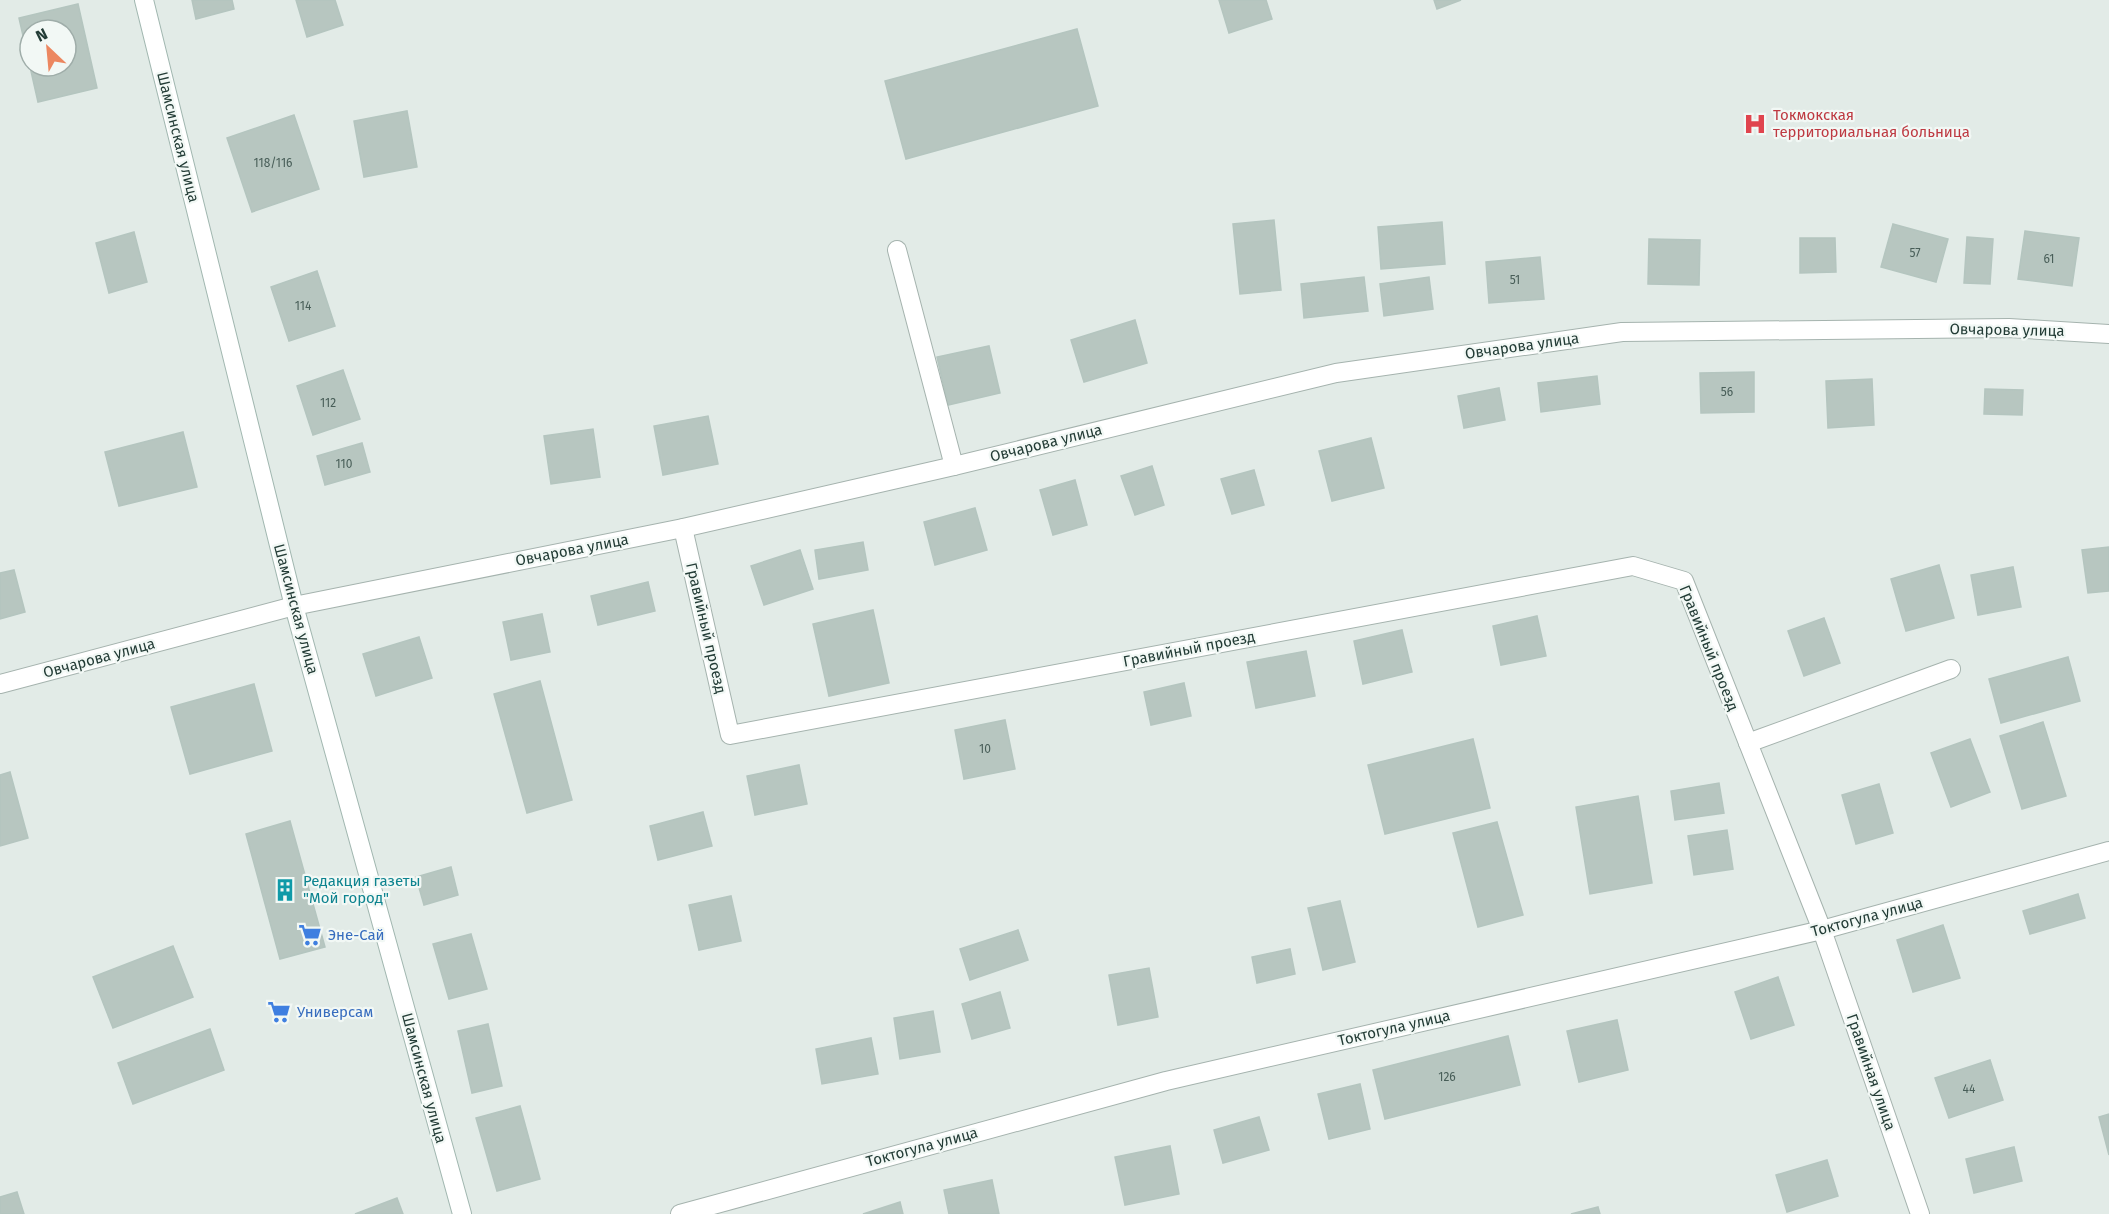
<svg xmlns="http://www.w3.org/2000/svg" width="2109" height="1214" font-family="'Fira Sans',sans-serif">
	<style>
		.building { fill: #b7c6c0; stroke: #b4c5bf; stroke-width: 1.5; fill-rule: evenodd }
		.lines { fill: none; stroke-linecap: round; stroke-linejoin: round }
		.street-casing { stroke: #a5b3ae; stroke-width: 20 }
		.secondary-casing { stroke: #a1b7b0; stroke-width: 20 }
		.street { stroke: #fff; stroke-width: 18 }
		.secondary { stroke: #fff; stroke-width: 18 }
		.labels { text-anchor: middle; stroke-width: 4.5; stroke-linejoin: round; paint-order: stroke }
		.number-label { font-size: 12px; fill: #485e58 }
		.health-label { font-size: 15px; fill: #be3a42; stroke: #f2f8f5; text-anchor: start }
		.street-label { font-size: 15px; fill: #233c36; stroke: #f2f8f5 }
		.culture-label { font-size: 15px; fill: #0d838f; stroke: #f2f8f5; text-anchor: start }
		.shop-label { font-size: 15px; fill: #366cbe; stroke: #f2f8f5; text-anchor: start }
	</style>
	<rect width="100%" height="100%" fill="#e2ebe7"/>
	<g class="building">
		<polygon points="192,0 232,0 234,9 196,19"/>
		<polygon points="296,0 335,0 343,25 307,37"/>
		<polygon points="1219,0 1266,0 1272,19 1229,33"/>
		<polygon points="1434,0 1461,0 1437,9"/>
		<path d="M78,4L97,88L38,102L19,18ZM30,30H66V66H30Z"/>
		<polygon points="1077,29 1098,106 906,159 885,81"/>
		<polygon points="407,111 417,167 364,177 354,121"/>
		<polygon points="294,115 319,189 252,212 227,138"/>
		<polygon points="1274,220 1281,290 1240,294 1233,224"/>
		<polygon points="1442,222 1445,264 1381,269 1378,227"/>
		<polygon points="1893,224 1948,239 1936,282 1881,267"/>
		<polygon points="2025,231 2079,238 2072,286 2018,279"/>
		<polygon points="134,232 147,282 109,293 96,243"/>
		<polygon points="1967,237 1993,239 1990,284 1964,283"/>
		<polygon points="1800,238 1835,238 1836,272 1800,273"/>
		<polygon points="1649,239 1700,240 1699,285 1648,284"/>
		<polygon points="1540,257 1544,299 1489,303 1486,262"/>
		<polygon points="317,271 335,326 289,341 271,287"/>
		<polygon points="1364,277 1368,311 1304,318 1301,284"/>
		<polygon points="1429,277 1433,309 1384,316 1380,284"/>
		<polygon points="1135,320 1147,363 1084,382 1071,340"/>
		<polygon points="989,346 1000,393 948,405 937,357"/>
		<polygon points="343,370 360,419 313,435 297,386"/>
		<polygon points="1754,372 1754,412 1701,413 1700,373"/>
		<polygon points="1597,376 1600,404 1541,412 1538,383"/>
		<polygon points="1872,379 1874,425 1828,428 1826,381"/>
		<polygon points="1499,388 1505,420 1464,428 1458,396"/>
		<polygon points="1985,389 2023,390 2022,415 1984,414"/>
		<polygon points="708,416 718,464 663,475 654,426"/>
		<polygon points="593,429 600,477 551,484 544,436"/>
		<polygon points="183,432 197,487 119,506 105,452"/>
		<polygon points="1371,438 1384,488 1332,501 1319,451"/>
		<polygon points="362,443 370,472 325,485 317,456"/>
		<polygon points="1152,466 1164,505 1135,515 1121,476"/>
		<polygon points="1254,470 1264,505 1232,514 1221,479"/>
		<polygon points="1075,480 1087,525 1053,535 1040,490"/>
		<polygon points="975,508 987,550 935,565 924,522"/>
		<polygon points="863,542 868,570 819,579 815,550"/>
		<polygon points="2109,547 2109,591 2088,593 2082,550"/>
		<polygon points="800,550 813,589 764,605 751,566"/>
		<polygon points="1939,565 1954,618 1906,631 1891,579"/>
		<polygon points="2013,567 2021,607 1978,615 1971,575"/>
		<polygon points="14,570 25,612 0,619 0,573"/>
		<polygon points="648,582 655,611 598,625 591,596"/>
		<polygon points="873,610 889,683 829,696 813,624"/>
		<polygon points="542,614 550,652 511,660 503,622"/>
		<polygon points="1537,616 1546,656 1501,665 1493,626"/>
		<polygon points="1824,618 1840,663 1804,676 1788,631"/>
		<polygon points="1402,630 1412,672 1363,684 1354,641"/>
		<polygon points="419,637 432,678 376,696 363,654"/>
		<polygon points="1306,651 1315,696 1256,708 1247,662"/>
		<polygon points="2068,657 2080,701 2001,723 1989,679"/>
		<polygon points="540,681 572,800 527,813 494,694"/>
		<polygon points="1184,683 1191,716 1151,725 1144,692"/>
		<polygon points="254,684 272,751 190,774 171,707"/>
		<polygon points="1005,720 1015,769 964,779 955,730"/>
		<polygon points="2043,722 2066,796 2022,809 2000,736"/>
		<polygon points="1473,739 1490,808 1385,834 1368,765"/>
		<polygon points="1970,739 1990,792 1951,807 1931,753"/>
		<polygon points="799,765 807,804 755,815 747,776"/>
		<polygon points="10,772 28,838 0,846 0,775"/>
		<polygon points="1719,783 1724,813 1675,820 1671,791"/>
		<polygon points="1879,784 1893,833 1856,844 1842,795"/>
		<polygon points="1638,796 1652,883 1590,894 1576,807"/>
		<polygon points="703,812 712,846 658,860 650,826"/>
		<polygon points="290,821 325,947 280,959 246,834"/>
		<polygon points="1497,822 1523,915 1478,927 1453,833"/>
		<polygon points="1727,830 1733,869 1694,875 1688,836"/>
		<polygon points="451,867 458,895 424,905 416,877"/>
		<polygon points="2078,894 2085,918 2030,934 2023,911"/>
		<polygon points="731,896 741,941 699,950 689,905"/>
		<polygon points="1340,901 1355,962 1323,970 1308,908"/>
		<polygon points="1943,925 1960,978 1913,992 1897,940"/>
		<polygon points="1018,930 1028,960 970,980 960,949"/>
		<polygon points="471,934 487,989 449,999 433,944"/>
		<polygon points="173,946 193,997 113,1028 93,977"/>
		<polygon points="1290,949 1295,974 1257,983 1252,957"/>
		<polygon points="1149,968 1158,1017 1118,1025 1109,975"/>
		<polygon points="1778,977 1794,1025 1751,1039 1735,992"/>
		<polygon points="1000,992 1010,1028 972,1039 962,1004"/>
		<polygon points="933,1011 940,1052 900,1059 894,1018"/>
		<polygon points="1617,1020 1628,1070 1579,1082 1567,1031"/>
		<polygon points="488,1024 502,1086 472,1093 458,1031"/>
		<polygon points="210,1029 224,1070 133,1104 118,1063"/>
		<polygon points="1508,1036 1520,1085 1385,1119 1373,1070"/>
		<polygon points="871,1038 878,1074 822,1084 816,1049"/>
		<polygon points="1990,1060 2003,1100 1949,1118 1935,1078"/>
		<polygon points="1360,1084 1370,1129 1329,1139 1318,1094"/>
		<polygon points="520,1106 540,1179 497,1191 476,1118"/>
		<polygon points="2109,1114 2109,1155 2099,1117"/>
		<polygon points="1259,1117 1269,1150 1223,1163 1214,1130"/>
		<polygon points="1170,1146 1179,1194 1125,1205 1115,1157"/>
		<polygon points="2014,1147 2022,1181 1974,1193 1966,1159"/>
		<polygon points="1827,1160 1838,1196 1787,1212 1776,1175"/>
		<polygon points="992,1180 999,1214 949,1214 944,1190"/>
		<polygon points="17,1192 24,1214 0,1214 0,1197"/>
		<polygon points="397,1198 403,1214 355,1214"/>
		<polygon points="900,1202 903,1214 863,1214"/>
		<polygon points="1598,1207 1600,1214 1571,1214"/>
	</g>
	<g class="lines">
		<g class="street-casing">
			<g id="street">
				<polyline points="897,250 954,466"/>
				<polyline points="683,528 730,735 1633,566 1684,581 1822,930 1920,1214"/>
				<polyline points="0,684 294,606 683,528 954,466 1336,373 1622,332 2009,328 2109,334"/>
				<polyline points="1748,743 1951,669"/>
				<polyline points="680,1214 1166,1081 1822,930 2109,851"/>
			</g>
		</g>
		<g class="secondary-casing">
			<polyline id="secondary" points="144,0 294,606 462,1214"/>
		</g>
		<use href="#street" class="street"/>
		<use href="#secondary" class="secondary"/>
	</g>
	<defs>
		<g id="hospital-bare" transform="scale(1.8)"><path d="M-5-5h3v3.5h4V-5h3V5h-3V1.5h-4V5h-3Z" fill="#e0444e" stroke="#f2f8f5" stroke-width="2.5" paint-order="stroke"/></g>
		<g id="building-bare" transform="scale(1.8)"><path d="M-4-6H4V6H1V3H-1V6H-4ZM-2.5-4.3h1.7v1.8h-1.7ZM.8-4.3h1.7v1.8H.8ZM-2.5-1h1.7V.8h-1.7ZM.8-1h1.7V.8H.8Z" fill="#0f9aa8" stroke="#f2f8f5" stroke-width="2.5" paint-order="stroke"/></g>
		<g id="supermarket-bare" transform="scale(1.8)"><path d="M-6-5.5h2.5l.6 2H6L4.5 2H-2.5L-4.4-4H-6ZM-1.5 3.2a1.3 1.3 0 1 0 .1 0ZM3 3.2a1.3 1.3 0 1 0 .1 0Z" fill="#3f7fe0" stroke="#f2f8f5" stroke-width="2.5" paint-order="stroke"/></g>
	</defs>
	<g fill-rule="evenodd">
		<use href="#hospital-bare" x="1755" y="124"/>
		<use href="#building-bare" x="285" y="890"/>
		<use href="#supermarket-bare" x="310" y="935"/>
		<use href="#supermarket-bare" x="279" y="1012"/>
	</g>
	<g class="labels">
		<g class="number-label">
			<text x="273" y="167">118/116</text>
			<text x="1915" y="257">57</text>
			<text x="2049" y="263">61</text>
			<text x="1515" y="284">51</text>
			<text x="303" y="310">114</text>
			<text x="1727" y="396">56</text>
			<text x="328" y="407">112</text>
			<text x="344" y="468">110</text>
			<text x="985" y="753">10</text>
			<text x="1447" y="1081">126</text>
			<text x="1969" y="1093">44</text>
		</g>
		<g class="health-label">
			<text x="1773" y="120">Токмокская<tspan x="1773" dy="17">территориальная больница</tspan></text>
		</g>
		<g class="street-label">
			<text transform="translate(178 137) rotate(76)" y="5">Шамсинская улица</text>
			<text transform="translate(2007 330) rotate(1)" y="5">Овчарова улица</text>
			<text transform="translate(1522 346) rotate(-8)" y="5">Овчарова улица</text>
			<text transform="translate(1046 443) rotate(-14)" y="5">Овчарова улица</text>
			<text transform="translate(572 550) rotate(-11)" y="5">Овчарова улица</text>
			<text transform="translate(296 609) rotate(75)" y="5">Шамсинская улица</text>
			<text transform="translate(706 628) rotate(77)" y="5">Гравийный проезд</text>
			<text transform="translate(1709 648) rotate(68)" y="5">Гравийный проезд</text>
			<text transform="translate(1189 649) rotate(-11)" y="5">Гравийный проезд</text>
			<text transform="translate(99 658) rotate(-15)" y="5">Овчарова улица</text>
			<text transform="translate(1867 917) rotate(-15)" y="5">Токтогула улица</text>
			<text transform="translate(1394 1028) rotate(-13)" y="5">Токтогула улица</text>
			<text transform="translate(1871 1072) rotate(71)" y="5">Гравийная улица</text>
			<text transform="translate(424 1078) rotate(75)" y="5">Шамсинская улица</text>
			<text transform="translate(922 1147) rotate(-15)" y="5">Токтогула улица</text>
		</g>
		<g class="culture-label">
			<text x="303" y="886">Редакция газеты<tspan x="303" dy="17">"Мой город"</tspan></text>
		</g>
		<g class="shop-label">
			<text x="328" y="940">Эне-Сай</text>
			<text x="297" y="1017">Универсам</text>
		</g>
	</g>
	<g transform="translate(48 48) rotate(334)"><circle r="28" fill="#f2f8f5" stroke="#9fada9" stroke-width="1.5"/>
	<path d="M0-4.5L10 22L0 15L-10 22Z" fill="#ec8760"/>
	<text y="-9" font-size="16" font-weight="bold" text-anchor="middle" fill="#233c36">N</text>
	</g>
</svg>
